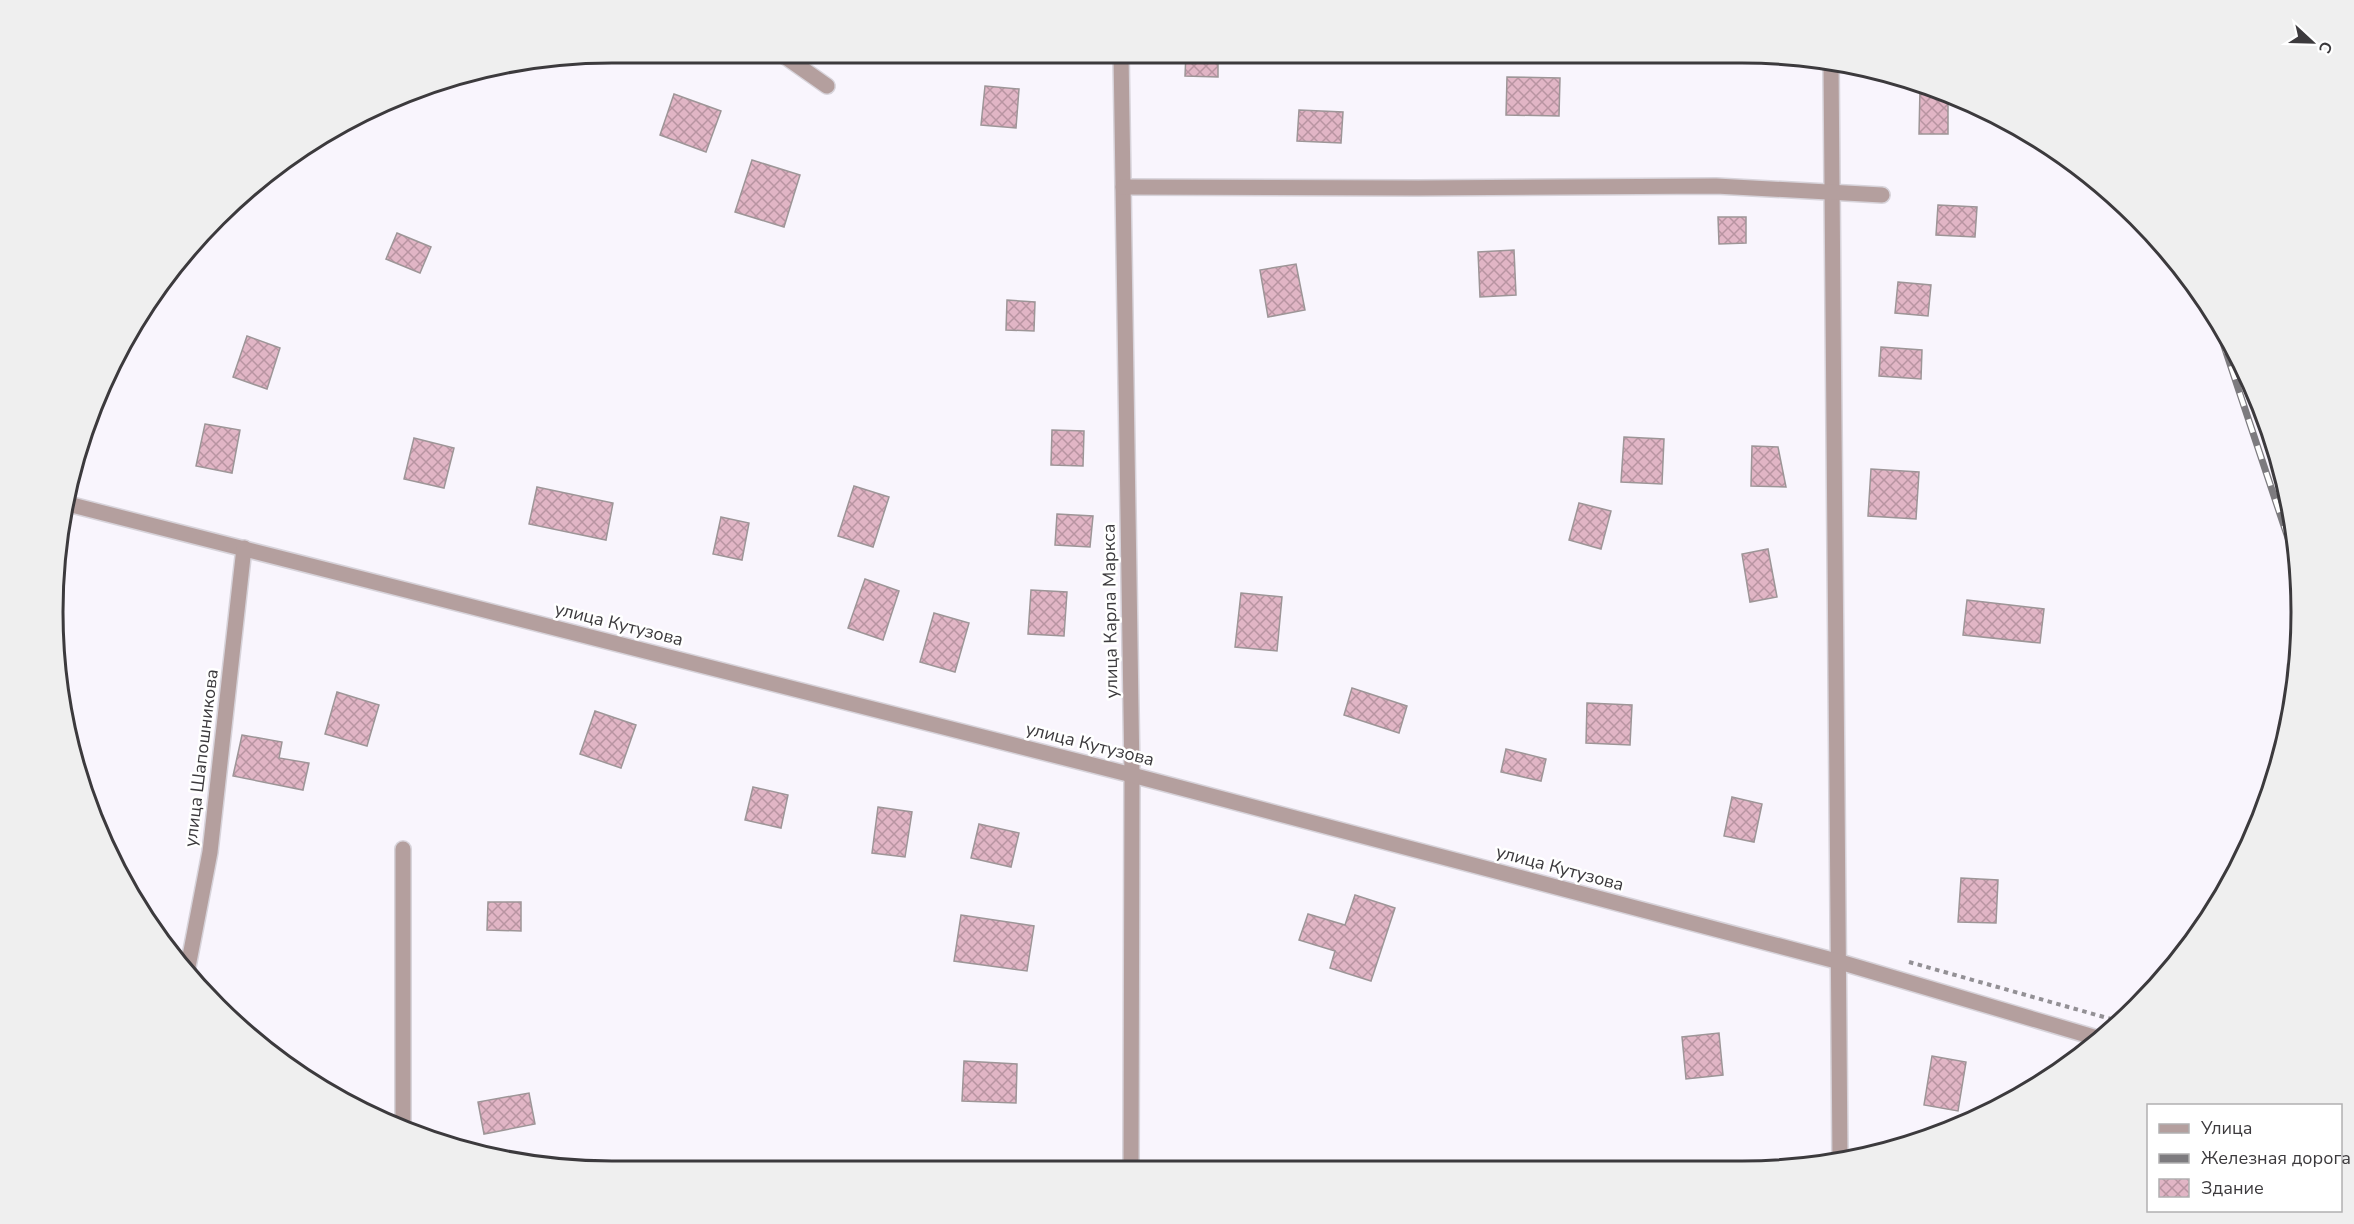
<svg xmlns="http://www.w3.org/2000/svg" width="2354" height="1224" font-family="'Nunito Sans',sans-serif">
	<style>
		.building { fill: url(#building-cross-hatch); stroke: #9d9597; stroke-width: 1.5 }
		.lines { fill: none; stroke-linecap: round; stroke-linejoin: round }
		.minor-casing { stroke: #d7d3da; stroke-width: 18 }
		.path { stroke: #939095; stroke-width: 4; stroke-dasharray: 4.5 4.5; stroke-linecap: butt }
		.minor { stroke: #b49f9e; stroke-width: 15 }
		.rail-casing { stroke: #7d7b7f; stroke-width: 7 }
		.rail { stroke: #fff; stroke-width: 4.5; stroke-dasharray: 14; stroke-linecap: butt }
		.labels { text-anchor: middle; stroke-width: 5; stroke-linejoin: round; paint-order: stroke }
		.street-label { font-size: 18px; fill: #3c3a3d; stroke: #fff }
		.rim { fill: none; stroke: #3c3a3d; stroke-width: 3 }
	</style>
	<defs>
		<pattern id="building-cross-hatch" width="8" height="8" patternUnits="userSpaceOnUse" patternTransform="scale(1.5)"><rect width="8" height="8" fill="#e1b5c5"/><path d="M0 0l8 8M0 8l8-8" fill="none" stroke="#b894a1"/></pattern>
	</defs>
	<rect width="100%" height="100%" fill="#f9f5fd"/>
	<g class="building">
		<polygon points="1186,53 1218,53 1218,77 1185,76"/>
		<polygon points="1507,77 1560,78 1559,116 1506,115"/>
		<polygon points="985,86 1019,89 1016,128 981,125"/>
		<polygon points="1920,89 1948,99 1948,134 1919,134"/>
		<polygon points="674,94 721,111 706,152 660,135"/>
		<polygon points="1299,110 1343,112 1341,143 1297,141"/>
		<polygon points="752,160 800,175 784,227 735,212"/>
		<polygon points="1938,205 1977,207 1975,237 1936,235"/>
		<polygon points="1718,217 1746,217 1746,243 1719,244"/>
		<polygon points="397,233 431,247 420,273 386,259"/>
		<polygon points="1514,250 1516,295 1480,297 1478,252"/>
		<polygon points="1296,264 1305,310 1268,317 1260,270"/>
		<polygon points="1898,282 1931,285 1928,316 1895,313"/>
		<polygon points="1007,300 1035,302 1034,331 1006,330"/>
		<polygon points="247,336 280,348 267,389 233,377"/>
		<polygon points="1881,347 1922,350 1921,379 1879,376"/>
		<polygon points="205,424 240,430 232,473 196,466"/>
		<polygon points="1052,430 1084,431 1083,466 1051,465"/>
		<polygon points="1624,437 1664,439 1662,484 1621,482"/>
		<polygon points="414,438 454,448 444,488 404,479"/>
		<polygon points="1752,446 1778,447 1786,487 1751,486"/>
		<polygon points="1871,469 1919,472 1916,519 1868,516"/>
		<polygon points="854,486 889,497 873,547 838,536"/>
		<polygon points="537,487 613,503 606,540 529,524"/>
		<polygon points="1579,503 1611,511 1601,549 1569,540"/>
		<polygon points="1057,514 1093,516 1090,547 1055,545"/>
		<polygon points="721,517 749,523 742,560 713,554"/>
		<polygon points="1768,549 1777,597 1750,602 1742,554"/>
		<polygon points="865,579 899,591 883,640 848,628"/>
		<polygon points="1031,590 1067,592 1064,636 1028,634"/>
		<polygon points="1241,593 1282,597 1277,651 1235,647"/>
		<polygon points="1967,600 2044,609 2040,643 1963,635"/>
		<polygon points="934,613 969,623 955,672 920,662"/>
		<polygon points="1352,688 1407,706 1399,733 1344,715"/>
		<polygon points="337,692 379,705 367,746 325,734"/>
		<polygon points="1587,703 1632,705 1630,745 1586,743"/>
		<polygon points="595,711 636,725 621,768 580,754"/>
		<polygon points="242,735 282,742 279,758 309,763 303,790 233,776"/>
		<polygon points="1506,749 1546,759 1541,781 1501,772"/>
		<polygon points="753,787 788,795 781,828 745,820"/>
		<polygon points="1732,797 1762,804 1754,842 1724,836"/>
		<polygon points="878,807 912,812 905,857 872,853"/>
		<polygon points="979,824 1019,833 1011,867 971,858"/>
		<polygon points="1961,878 1998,880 1996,923 1958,922"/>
		<polygon points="1355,895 1395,908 1371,981 1330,968 1335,951 1299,940 1308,914 1345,925"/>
		<polygon points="488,902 521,902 521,931 487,930"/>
		<polygon points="961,915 1034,926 1027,971 954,961"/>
		<polygon points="1719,1033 1723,1075 1686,1079 1682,1037"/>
		<polygon points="1932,1056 1966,1062 1958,1111 1924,1105"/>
		<polygon points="964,1061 1017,1064 1016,1103 962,1101"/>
		<polygon points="529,1093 535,1124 484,1134 478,1102"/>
	</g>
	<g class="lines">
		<g class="minor-casing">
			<g id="minor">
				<polyline points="780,53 827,86"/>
				<polyline points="1121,53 1132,775 1131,1169"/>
				<polyline points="1831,62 1840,1160"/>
				<polyline points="1123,187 1418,188 1716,186 1882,195"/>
				<polyline points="68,504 1132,775 1840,962 2097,1038"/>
				<polyline points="403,849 403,1128"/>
				<polyline points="187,972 210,852 244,548"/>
			</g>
		</g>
		<polyline class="path" points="1909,962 2118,1021"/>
		<use href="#minor" class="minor"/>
		<g class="rail-casing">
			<g id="rail">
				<polyline points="2213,313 2298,568"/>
				<polyline points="2246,376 2287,496"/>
			</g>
		</g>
		<use href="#rail" class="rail"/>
	</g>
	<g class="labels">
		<g class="street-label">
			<text transform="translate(1110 611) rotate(-91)" y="6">улица Карла Маркса</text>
			<text transform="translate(619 624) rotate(14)" y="6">улица Кутузова</text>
			<text transform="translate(1090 744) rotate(14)" y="6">улица Кутузова</text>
			<text transform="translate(201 758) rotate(-83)" y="6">улица Шапошникова</text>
			<text transform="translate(1560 868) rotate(15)" y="6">улица Кутузова</text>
		</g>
	</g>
	<path d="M0 0H2354V1224H0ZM612 63H1742A549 549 0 0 1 2291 612V612A549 549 0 0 1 1742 1161H612A549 549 0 0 1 63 612V612A549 549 0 0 1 612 63Z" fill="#efefef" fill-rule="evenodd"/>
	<path class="rim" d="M612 63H1742A549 549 0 0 1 2291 612V612A549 549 0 0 1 1742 1161H612A549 549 0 0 1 63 612V612A549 549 0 0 1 612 63Z"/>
	<rect x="2147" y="1104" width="195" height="108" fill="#ffffff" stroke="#b1b0b1" stroke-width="1.5"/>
	<rect x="2159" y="1124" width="30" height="9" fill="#b49f9e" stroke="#b1b0b1" stroke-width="1.5"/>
	<text x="2201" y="1134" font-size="18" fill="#3c3a3d">Улица</text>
	<rect x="2159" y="1154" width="30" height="9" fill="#7d7b7f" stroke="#b1b0b1" stroke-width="1.5"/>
	<text x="2201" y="1164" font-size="18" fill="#3c3a3d">Железная дорога</text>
	<rect x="2159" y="1179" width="30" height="18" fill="url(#building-cross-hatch)" stroke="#b1b0b1" stroke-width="1.5"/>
	<text x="2201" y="1194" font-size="18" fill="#3c3a3d">Здание</text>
	<g transform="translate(2312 42) rotate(112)" stroke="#ffffff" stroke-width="4.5" paint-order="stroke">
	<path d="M0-4.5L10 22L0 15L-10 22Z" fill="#3c3a3d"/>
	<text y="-9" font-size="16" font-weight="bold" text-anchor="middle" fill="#3c3a3d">С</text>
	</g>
</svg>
